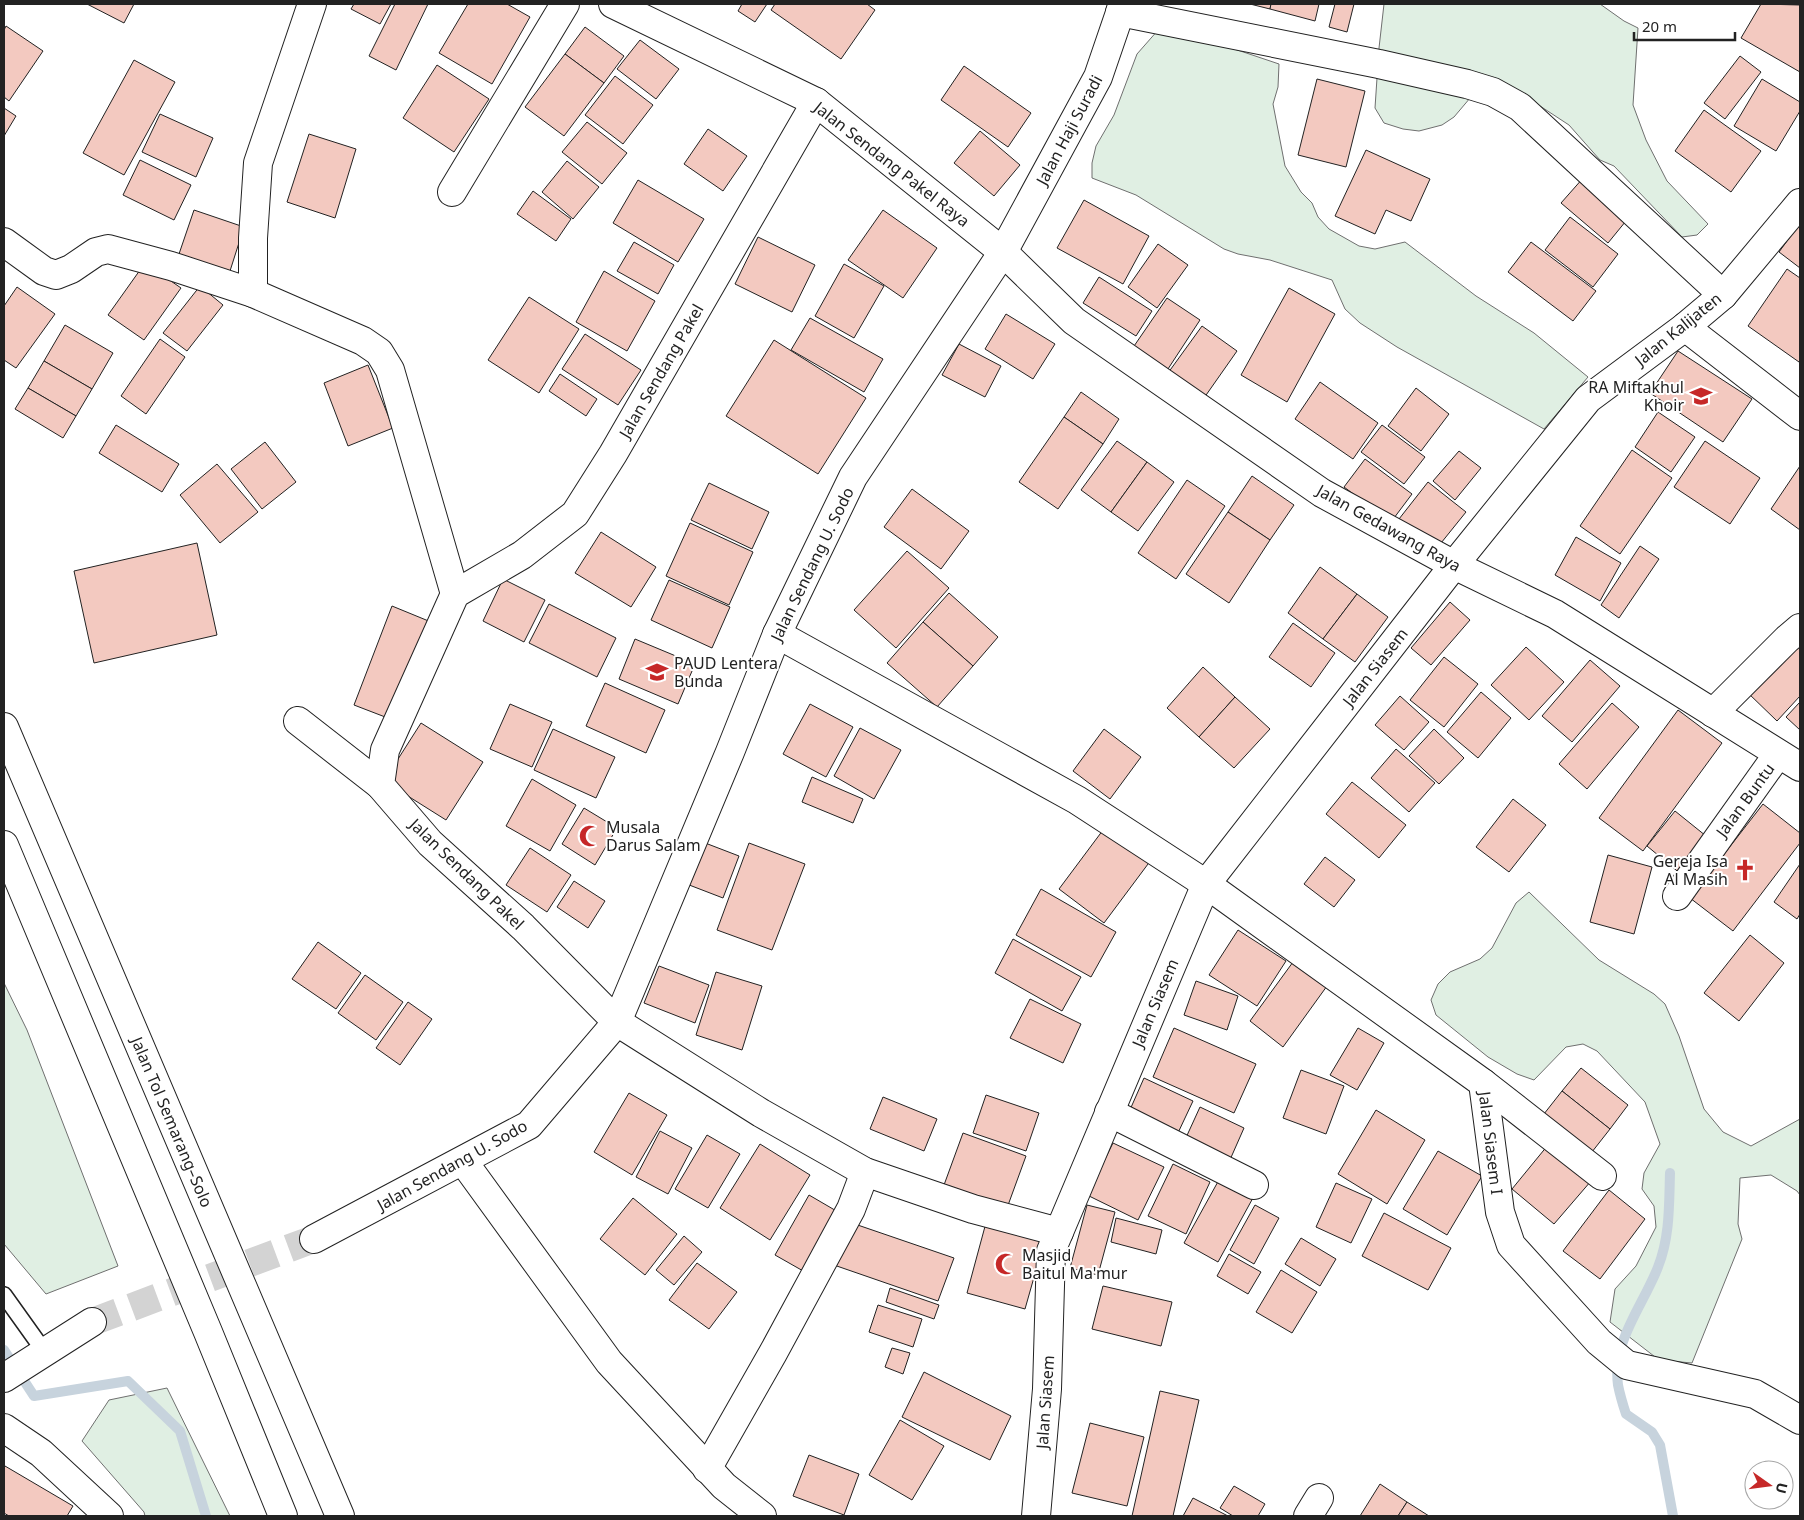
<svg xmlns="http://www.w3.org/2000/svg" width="1804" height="1520" font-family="'Noto Sans',sans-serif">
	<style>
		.green { fill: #e0efe3; stroke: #6f6f6f }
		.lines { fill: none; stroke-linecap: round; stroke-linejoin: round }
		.stream { stroke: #c7d3dd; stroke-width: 10 }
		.building { fill: #f3c9c0; stroke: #222 }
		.street-tunnel { stroke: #d3d3d3; stroke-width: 28; stroke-dasharray: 28 14; stroke-linecap: butt }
		.lane-casing { stroke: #222; stroke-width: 18 }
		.street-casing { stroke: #222; stroke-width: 30 }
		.secondary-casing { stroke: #222; stroke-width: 30 }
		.highway-casing { stroke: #222; stroke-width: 30 }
		.lane { stroke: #fff; stroke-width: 15 }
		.street { stroke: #fff; stroke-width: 28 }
		.secondary { stroke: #fff; stroke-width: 28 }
		.highway { stroke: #fff; stroke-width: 28 }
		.labels { text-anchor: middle; stroke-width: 4; stroke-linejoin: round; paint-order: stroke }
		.street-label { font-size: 16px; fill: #222; stroke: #fff }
		.poi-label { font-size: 16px; fill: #222; stroke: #fff; text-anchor: start }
	</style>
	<rect width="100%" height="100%" fill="#fff"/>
	<g class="green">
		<polygon points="1384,4 1600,4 1624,21 1638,28 1633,105 1646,140 1667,181 1708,224 1697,235 1682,237 1614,166 1600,160 1569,125 1508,85 1476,91 1454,117 1442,125 1419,131 1403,129 1384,123 1375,108 1379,48"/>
		<polygon points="1159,29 1175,29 1279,64 1278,87 1273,104 1285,166 1301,192 1312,203 1318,217 1329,229 1359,246 1375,249 1405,242 1476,296 1534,333 1588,377 1544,429 1397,347 1360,323 1345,309 1332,280 1270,260 1238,254 1224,249 1136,195 1092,178 1092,163 1096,146 1114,115 1137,54"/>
		<polygon points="1529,892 1599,960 1654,994 1665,1004 1679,1036 1704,1109 1723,1132 1751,1146 1800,1119 1800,1195 1797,1191 1771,1175 1740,1178 1738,1224 1742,1239 1692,1363 1659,1360 1610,1322 1615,1289 1636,1266 1656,1227 1654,1206 1642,1189 1644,1173 1660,1144 1645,1102 1597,1051 1583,1044 1566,1047 1534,1080 1517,1074 1488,1057 1436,1015 1431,1000 1438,984 1450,972 1480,959 1492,948 1516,903"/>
		<polygon points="4,983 27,1030 118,1266 46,1294 4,1244"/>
		<polygon points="167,1388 230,1516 145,1516 144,1512 82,1441 109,1400"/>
	</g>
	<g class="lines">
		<g class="stream">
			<path d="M1670,1173C1669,1205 1670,1237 1658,1267C1643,1306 1612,1341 1618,1385C1620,1395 1623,1405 1626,1414L1652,1432L1660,1445L1673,1516"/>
			<polyline points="4,1350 34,1396 128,1381 180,1431 206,1516"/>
		</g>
	</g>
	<g class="building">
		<polygon points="87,4 134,4 124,23"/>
		<polygon points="354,4 391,4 380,24 351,9"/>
		<polygon points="395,4 428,4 396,70 369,56"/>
		<polygon points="468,4 507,4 530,17 492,84 439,53"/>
		<polygon points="742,4 767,4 755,22 738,11"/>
		<polygon points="775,4 867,4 875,10 841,59 771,10"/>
		<polygon points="1250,4 1271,4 1270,9"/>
		<polygon points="1271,4 1319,4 1315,21 1270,9"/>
		<polygon points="1335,4 1354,4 1347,32 1329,27"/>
		<polygon points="1761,4 1800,5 1800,72 1741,38"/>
		<polygon points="6,26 43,51 9,101 4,97 4,30"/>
		<polygon points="585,27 624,56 604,83 565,54"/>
		<polygon points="640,40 679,69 656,99 617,69"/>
		<polygon points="565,54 604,83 564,136 525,107"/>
		<polygon points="1740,56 1761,72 1725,119 1704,103"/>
		<polygon points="134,60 175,82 124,175 83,153"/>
		<polygon points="437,65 489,99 454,152 403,118"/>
		<polygon points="964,66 1031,113 1008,147 941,100"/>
		<polygon points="615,76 653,105 623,144 585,115"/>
		<polygon points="1317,79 1365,91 1346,167 1298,155"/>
		<polygon points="1762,79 1800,102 1800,111 1776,151 1734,126"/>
		<polygon points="4,108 16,116 4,136"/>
		<polygon points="1704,110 1761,151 1731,192 1675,151"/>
		<polygon points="160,114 213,138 196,177 142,152"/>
		<polygon points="587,122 627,153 602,184 562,152"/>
		<polygon points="708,129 747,156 723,191 684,164"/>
		<polygon points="980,131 1020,165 994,196 954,163"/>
		<polygon points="309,134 356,149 335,218 287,202"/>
		<polygon points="1366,150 1430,179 1411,221 1386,210 1375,234 1335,216"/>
		<polygon points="140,160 191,185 174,220 123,195"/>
		<polygon points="567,161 599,187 573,219 542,192"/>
		<polygon points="1584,177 1630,216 1608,243 1561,203"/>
		<polygon points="638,180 704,219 678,262 613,223"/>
		<polygon points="533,191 571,219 556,241 517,214"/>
		<polygon points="1084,200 1149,236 1123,284 1057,248"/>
		<polygon points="194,210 244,227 230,271 179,254"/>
		<polygon points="883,210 937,248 903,298 848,260"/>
		<polygon points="1570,217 1618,254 1593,287 1545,250"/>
		<polygon points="1800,223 1800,268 1779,252"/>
		<polygon points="758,237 815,265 792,312 735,284"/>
		<polygon points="634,242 674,265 658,294 617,271"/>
		<polygon points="1531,242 1596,291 1573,321 1508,272"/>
		<polygon points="1158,244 1188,265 1157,308 1128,287"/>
		<polygon points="145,263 181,288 144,340 108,315"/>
		<polygon points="844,264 884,286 854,338 815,316"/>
		<polygon points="1787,269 1800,278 1800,359 1799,362 1748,326"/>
		<polygon points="604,271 655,301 627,351 576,322"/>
		<polygon points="1099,277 1152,311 1136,336 1083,303"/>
		<polygon points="200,286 223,305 187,351 163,333"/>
		<polygon points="17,287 55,314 16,368 4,360 4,306"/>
		<polygon points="1289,288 1335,314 1287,402 1241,375"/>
		<polygon points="529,297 579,329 539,393 488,360"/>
		<polygon points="1167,298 1200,320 1166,372 1132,349"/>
		<polygon points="1006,314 1055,344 1033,379 985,349"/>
		<polygon points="810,318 883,359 864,392 791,350"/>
		<polygon points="65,325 113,353 92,389 44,361"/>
		<polygon points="1202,326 1237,351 1204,398 1168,373"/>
		<polygon points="585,334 641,370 618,405 562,369"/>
		<polygon points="160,339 185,357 146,414 121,396"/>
		<polygon points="774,340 866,398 818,474 726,416"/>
		<polygon points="959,344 1001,366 985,397 942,375"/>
		<polygon points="1678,351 1752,399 1723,442 1650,393"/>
		<polygon points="44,361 92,389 76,416 28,388"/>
		<polygon points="368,365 393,428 348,446 324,383"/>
		<polygon points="560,374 597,399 586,416 549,391"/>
		<polygon points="1320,382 1378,423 1353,459 1295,419"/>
		<polygon points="28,388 76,416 63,438 15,409"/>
		<polygon points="1416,388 1449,414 1421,451 1388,426"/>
		<polygon points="1081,392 1119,419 1103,444 1064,417"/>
		<polygon points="1658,412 1695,437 1671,472 1635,447"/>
		<polygon points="1064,417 1103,444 1058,509 1019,482"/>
		<polygon points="116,425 179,464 162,492 99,453"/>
		<polygon points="1382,425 1425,457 1404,484 1361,452"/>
		<polygon points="1117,441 1147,462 1111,512 1081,490"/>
		<polygon points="1705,441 1760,478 1730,524 1674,487"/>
		<polygon points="265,442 296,482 262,509 231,469"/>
		<polygon points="1632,450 1672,478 1620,554 1580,526"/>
		<polygon points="1459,451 1481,468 1455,500 1433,481"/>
		<polygon points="1365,459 1412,494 1391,522 1344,487"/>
		<polygon points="1147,462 1174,482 1138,531 1111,512"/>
		<polygon points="217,464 258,512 220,543 180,495"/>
		<polygon points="1800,466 1800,530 1771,509"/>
		<polygon points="1252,476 1294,505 1270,540 1228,512"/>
		<polygon points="1187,480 1225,506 1176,579 1138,553"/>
		<polygon points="1428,482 1466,512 1437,548 1399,519"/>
		<polygon points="709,483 769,512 752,549 691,520"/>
		<polygon points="912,489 969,531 941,569 884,527"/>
		<polygon points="1228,512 1270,540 1229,603 1186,574"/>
		<polygon points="690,523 753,552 729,605 666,576"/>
		<polygon points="601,532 656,567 631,607 575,573"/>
		<polygon points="1576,537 1621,563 1600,601 1555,575"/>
		<polygon points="197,543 217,635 94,663 74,571"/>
		<polygon points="1640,546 1659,559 1619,618 1601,605"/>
		<polygon points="907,551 949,588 896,648 854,610"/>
		<polygon points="1320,567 1357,594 1323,639 1288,613"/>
		<polygon points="503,579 545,600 524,642 483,621"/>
		<polygon points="669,580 730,607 712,648 651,620"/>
		<polygon points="949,593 998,637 973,666 923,622"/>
		<polygon points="1357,594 1388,617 1355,662 1323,639"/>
		<polygon points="1450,602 1470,620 1431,665 1411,648"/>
		<polygon points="549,604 616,638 597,677 529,643"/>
		<polygon points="392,606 431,622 393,720 354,705"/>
		<polygon points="923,622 973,666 937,707 887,663"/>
		<polygon points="1293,623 1335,653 1311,687 1269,657"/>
		<polygon points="635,639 695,664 678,704 619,679"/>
		<polygon points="1800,644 1800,696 1777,721 1747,692"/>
		<polygon points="1526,647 1564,682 1529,720 1491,685"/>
		<polygon points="1444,657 1478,684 1444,727 1410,700"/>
		<polygon points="1590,660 1620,686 1572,742 1542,716"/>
		<polygon points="1203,667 1235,697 1199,737 1167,708"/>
		<polygon points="605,683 665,710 646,753 586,726"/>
		<polygon points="1481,692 1511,718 1478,758 1447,732"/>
		<polygon points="1400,696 1429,722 1404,750 1375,725"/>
		<polygon points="1235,697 1270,729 1234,768 1199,737"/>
		<polygon points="1800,702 1800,730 1786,717"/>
		<polygon points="1612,703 1639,727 1587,789 1559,764"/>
		<polygon points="510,704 552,722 532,767 490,749"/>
		<polygon points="810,704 853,727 826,777 783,754"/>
		<polygon points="1678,710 1722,743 1643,851 1599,818"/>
		<polygon points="421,723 483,762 446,820 384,781"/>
		<polygon points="860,728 901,750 874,799 834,776"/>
		<polygon points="553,729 615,757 596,798 534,770"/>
		<polygon points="1104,729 1141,757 1110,799 1073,771"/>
		<polygon points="1434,729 1464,758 1439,784 1409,756"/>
		<polygon points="1396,749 1435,783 1409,812 1371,778"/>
		<polygon points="812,777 863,799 853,823 802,802"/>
		<polygon points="532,779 576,805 550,851 506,826"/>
		<polygon points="1352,782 1406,825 1379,858 1326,814"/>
		<polygon points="1513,799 1546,825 1509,872 1476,847"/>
		<polygon points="1763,804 1800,833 1800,843 1733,931 1690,898"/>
		<polygon points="584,808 617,828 595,865 562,844"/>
		<polygon points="1675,811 1711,840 1682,875 1647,846"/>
		<polygon points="1106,826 1151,860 1104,923 1059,889"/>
		<polygon points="700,841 739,856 723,898 684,883"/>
		<polygon points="749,843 805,864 772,950 717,930"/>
		<polygon points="530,848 571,875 547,912 506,885"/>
		<polygon points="1608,855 1652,867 1634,934 1590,922"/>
		<polygon points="1325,857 1355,880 1334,907 1304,884"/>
		<polygon points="1800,864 1800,914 1797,919 1774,902"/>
		<polygon points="574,881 605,901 588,928 557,907"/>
		<polygon points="1041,889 1116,932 1091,977 1016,935"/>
		<polygon points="1238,930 1286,961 1257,1006 1209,975"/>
		<polygon points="1750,935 1784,963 1739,1021 1704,993"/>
		<polygon points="1013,939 1081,977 1062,1011 995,973"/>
		<polygon points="318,942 361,973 336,1009 292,979"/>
		<polygon points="1293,962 1327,986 1283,1047 1250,1021"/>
		<polygon points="659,966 709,985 695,1023 644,1003"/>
		<polygon points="716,972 762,986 742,1050 696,1035"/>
		<polygon points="365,975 403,1002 376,1040 338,1013"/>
		<polygon points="1196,981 1238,996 1227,1030 1184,1015"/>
		<polygon points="1030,999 1081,1024 1063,1063 1010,1038"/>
		<polygon points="408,1002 432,1019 400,1065 376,1048"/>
		<polygon points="1174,1028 1256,1064 1234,1113 1153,1077"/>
		<polygon points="1358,1028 1384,1043 1357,1090 1330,1075"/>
		<polygon points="1581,1068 1628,1105 1610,1129 1562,1091"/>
		<polygon points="1301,1070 1344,1086 1326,1134 1283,1118"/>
		<polygon points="1144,1078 1193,1101 1177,1135 1129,1112"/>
		<polygon points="1562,1091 1610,1129 1588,1157 1540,1119"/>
		<polygon points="629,1093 667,1115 632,1175 594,1152"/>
		<polygon points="986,1095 1039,1113 1026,1151 973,1133"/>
		<polygon points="883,1097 937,1119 924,1151 870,1129"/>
		<polygon points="1200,1107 1244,1128 1229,1162 1184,1142"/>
		<polygon points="1376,1110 1425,1140 1387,1204 1338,1174"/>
		<polygon points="660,1131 692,1148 668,1194 636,1177"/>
		<polygon points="963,1133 1026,1156 1007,1208 944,1185"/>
		<polygon points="707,1135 740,1154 708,1208 675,1189"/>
		<polygon points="1113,1143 1164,1167 1138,1220 1087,1195"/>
		<polygon points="760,1144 810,1175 770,1240 720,1208"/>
		<polygon points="1548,1145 1591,1181 1554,1224 1512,1189"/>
		<polygon points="1438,1151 1482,1176 1447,1235 1403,1209"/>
		<polygon points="1173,1164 1210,1182 1186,1234 1148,1216"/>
		<polygon points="1220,1178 1254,1196 1218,1262 1184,1243"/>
		<polygon points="1336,1183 1372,1199 1351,1243 1316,1227"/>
		<polygon points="1609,1190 1645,1219 1600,1279 1563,1251"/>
		<polygon points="809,1195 845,1216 812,1276 775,1255"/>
		<polygon points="633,1198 677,1234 645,1275 600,1239"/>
		<polygon points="1087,1205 1115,1212 1098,1275 1070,1268"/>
		<polygon points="1255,1205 1279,1218 1254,1264 1230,1250"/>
		<polygon points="1384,1213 1451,1248 1428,1290 1362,1256"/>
		<polygon points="1116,1218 1162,1230 1156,1254 1111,1242"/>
		<polygon points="987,1219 1046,1235 1025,1309 967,1293"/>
		<polygon points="846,1221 954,1258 938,1301 831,1264"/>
		<polygon points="684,1236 702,1252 674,1285 656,1270"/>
		<polygon points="1301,1238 1336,1259 1320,1286 1285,1264"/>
		<polygon points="1229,1254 1261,1272 1248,1294 1217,1276"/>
		<polygon points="697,1263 737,1292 709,1329 669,1300"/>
		<polygon points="1281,1270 1317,1292 1292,1333 1256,1312"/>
		<polygon points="1103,1286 1172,1302 1161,1346 1092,1329"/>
		<polygon points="890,1288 939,1305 934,1319 886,1302"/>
		<polygon points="878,1305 922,1319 913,1347 869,1332"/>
		<polygon points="892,1348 910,1353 903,1374 885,1367"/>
		<polygon points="924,1372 1011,1416 990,1460 902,1417"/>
		<polygon points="1160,1391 1199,1400 1173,1516 1132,1516"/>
		<polygon points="900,1420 944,1446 912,1500 869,1475"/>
		<polygon points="1090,1423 1144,1437 1127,1506 1072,1493"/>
		<polygon points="809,1455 859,1474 844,1515 793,1496"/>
		<polygon points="5,1466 73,1506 67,1516 9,1516 4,1513 4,1469"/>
		<polygon points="1380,1484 1407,1502 1398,1516 1360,1516"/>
		<polygon points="1234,1486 1265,1504 1258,1516 1233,1516 1220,1508"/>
		<polygon points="1193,1498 1228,1516 1183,1516"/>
		<polygon points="1407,1502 1429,1516 1398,1516"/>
	</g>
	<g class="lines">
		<polyline class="street-tunnel" points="92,1322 314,1239"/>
		<g class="lane-casing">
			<polyline id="lane" points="4,1295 44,1351"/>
		</g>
		<g class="street-casing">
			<g id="street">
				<polyline points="312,4 258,163 253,238 253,293 363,341 379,352 390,370 455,594"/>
				<polyline points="1120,12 1379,64 1467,84 1493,92 1520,107 1723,295"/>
				<polyline points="816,102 613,454 575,514 522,555 455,594 385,750 380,785 430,843 523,927 617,1022 761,1113 865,1172 973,1209 1059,1232"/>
				<polyline points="452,192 565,4"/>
				<polyline points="4,242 44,271 56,275 71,269 96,252 108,249 171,266 253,293"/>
				<polyline points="1685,327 1800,416"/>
				<polyline points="777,634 1077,800 1206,884 1483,1083 1500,1212 1511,1245 1599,1342 1627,1365 1755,1394 1800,1420"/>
				<polyline points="1713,713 1787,639 1800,628"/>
				<polyline points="298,721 380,785"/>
				<polyline points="1677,896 1778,754"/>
				<polyline points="1483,1083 1602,1176"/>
				<polyline points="1109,1112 1254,1185"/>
				<polyline points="463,1161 609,1362 724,1486 762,1516"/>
				<polyline points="314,1239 529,1125 617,1022 730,752 777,634 853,477 1003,252"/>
				<polyline points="4,1378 92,1322"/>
				<polyline points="4,1428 41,1453 109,1516"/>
				<polyline points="707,1469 773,1353 851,1209 865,1172"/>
				<polyline points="1036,1516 1047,1389 1051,1251 1206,884 1454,565"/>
				<polyline points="1308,1516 1319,1498"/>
			</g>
		</g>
		<g class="secondary-casing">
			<g id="secondary">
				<polyline points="613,4 816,102 1003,252 1074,321 1322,493 1454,565 1555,614 1800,767"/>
				<polyline points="1003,252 1098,77 1123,4"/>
				<polyline points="1454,565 1588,399 1685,327 1723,295 1800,203"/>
			</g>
		</g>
		<g class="highway-casing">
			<g id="highway">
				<polyline points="4,727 340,1516"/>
				<polyline points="4,845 208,1332 283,1516"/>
			</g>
		</g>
		<use href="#lane" class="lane"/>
		<use href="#street" class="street"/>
		<use href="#secondary" class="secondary"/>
		<use href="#highway" class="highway"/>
	</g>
	<defs>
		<g id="school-bare" transform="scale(1.725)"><path d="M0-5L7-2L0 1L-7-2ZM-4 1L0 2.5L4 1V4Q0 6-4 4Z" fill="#c62828" stroke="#fff" stroke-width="2.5" paint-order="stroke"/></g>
		<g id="mosque-bare" transform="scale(1.725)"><path d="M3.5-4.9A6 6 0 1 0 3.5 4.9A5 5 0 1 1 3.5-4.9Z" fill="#c62828" stroke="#fff" stroke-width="2.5" paint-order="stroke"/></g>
		<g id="church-bare" transform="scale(1.725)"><path d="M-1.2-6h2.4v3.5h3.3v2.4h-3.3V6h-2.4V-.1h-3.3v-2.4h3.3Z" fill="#c62828" stroke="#fff" stroke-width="2.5" paint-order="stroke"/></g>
	</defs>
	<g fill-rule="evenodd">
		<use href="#school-bare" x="1701" y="396"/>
		<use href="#school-bare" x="657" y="672"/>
		<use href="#mosque-bare" x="590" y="836"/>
		<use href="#church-bare" x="1745" y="870"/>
		<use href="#mosque-bare" x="1006" y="1264"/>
	</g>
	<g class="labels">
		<g class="street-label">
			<text transform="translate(1069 130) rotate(-62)" y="6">Jalan Haji Suradi</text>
			<text transform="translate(892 164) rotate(38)" y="6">Jalan Sendang Pakel Raya</text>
			<text transform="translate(1678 329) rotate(-39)" y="6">Jalan Kalijaten</text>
			<text transform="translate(661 371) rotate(-60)" y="6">Jalan Sendang Pakel</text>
			<text transform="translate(1389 528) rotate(29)" y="6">Jalan Gedawang Raya</text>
			<text transform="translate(812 564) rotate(-64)" y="6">Jalan Sendang U. Sodo</text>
			<text transform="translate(1375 667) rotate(-52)" y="6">Jalan Siasem</text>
			<text transform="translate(1745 800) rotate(-54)" y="6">Jalan Buntu</text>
			<text transform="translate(467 874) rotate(44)" y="6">Jalan Sendang Pakel</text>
			<text transform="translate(1155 1003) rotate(-67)" y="6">Jalan Siasem</text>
			<text transform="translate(172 1122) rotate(67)" y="6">Jalan Tol Semarang–Solo</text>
			<text transform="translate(1491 1143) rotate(83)" y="6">Jalan Siasem I</text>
			<text transform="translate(452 1165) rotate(-29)" y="6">Jalan Sendang U. Sodo</text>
			<text transform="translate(1045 1402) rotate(-86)" y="6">Jalan Siasem</text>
		</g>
		<g class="poi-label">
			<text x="1684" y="393" text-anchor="end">RA Miftakhul<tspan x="1684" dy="18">Khoir</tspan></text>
			<text x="674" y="669">PAUD Lentera<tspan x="674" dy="18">Bunda</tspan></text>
			<text x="606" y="833">Musala<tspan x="606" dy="18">Darus Salam</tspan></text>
			<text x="1728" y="867" text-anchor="end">Gereja Isa<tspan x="1728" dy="18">Al Masih</tspan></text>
			<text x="1022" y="1261">Masjid<tspan x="1022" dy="18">Baitul Ma'mur</tspan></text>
		</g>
	</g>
	<rect width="1804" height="1520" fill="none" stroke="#222222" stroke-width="10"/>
	<g transform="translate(1769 1485) rotate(104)"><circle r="24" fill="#ffffff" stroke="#a7a7a7"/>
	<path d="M0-4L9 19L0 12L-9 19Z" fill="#c62828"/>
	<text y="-8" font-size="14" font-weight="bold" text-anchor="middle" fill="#222222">U</text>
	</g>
	<path d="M1634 32v8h101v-8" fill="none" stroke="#222222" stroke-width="2.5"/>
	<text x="1642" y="32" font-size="15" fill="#222222" stroke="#ffffff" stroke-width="4" paint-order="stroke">20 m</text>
</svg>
